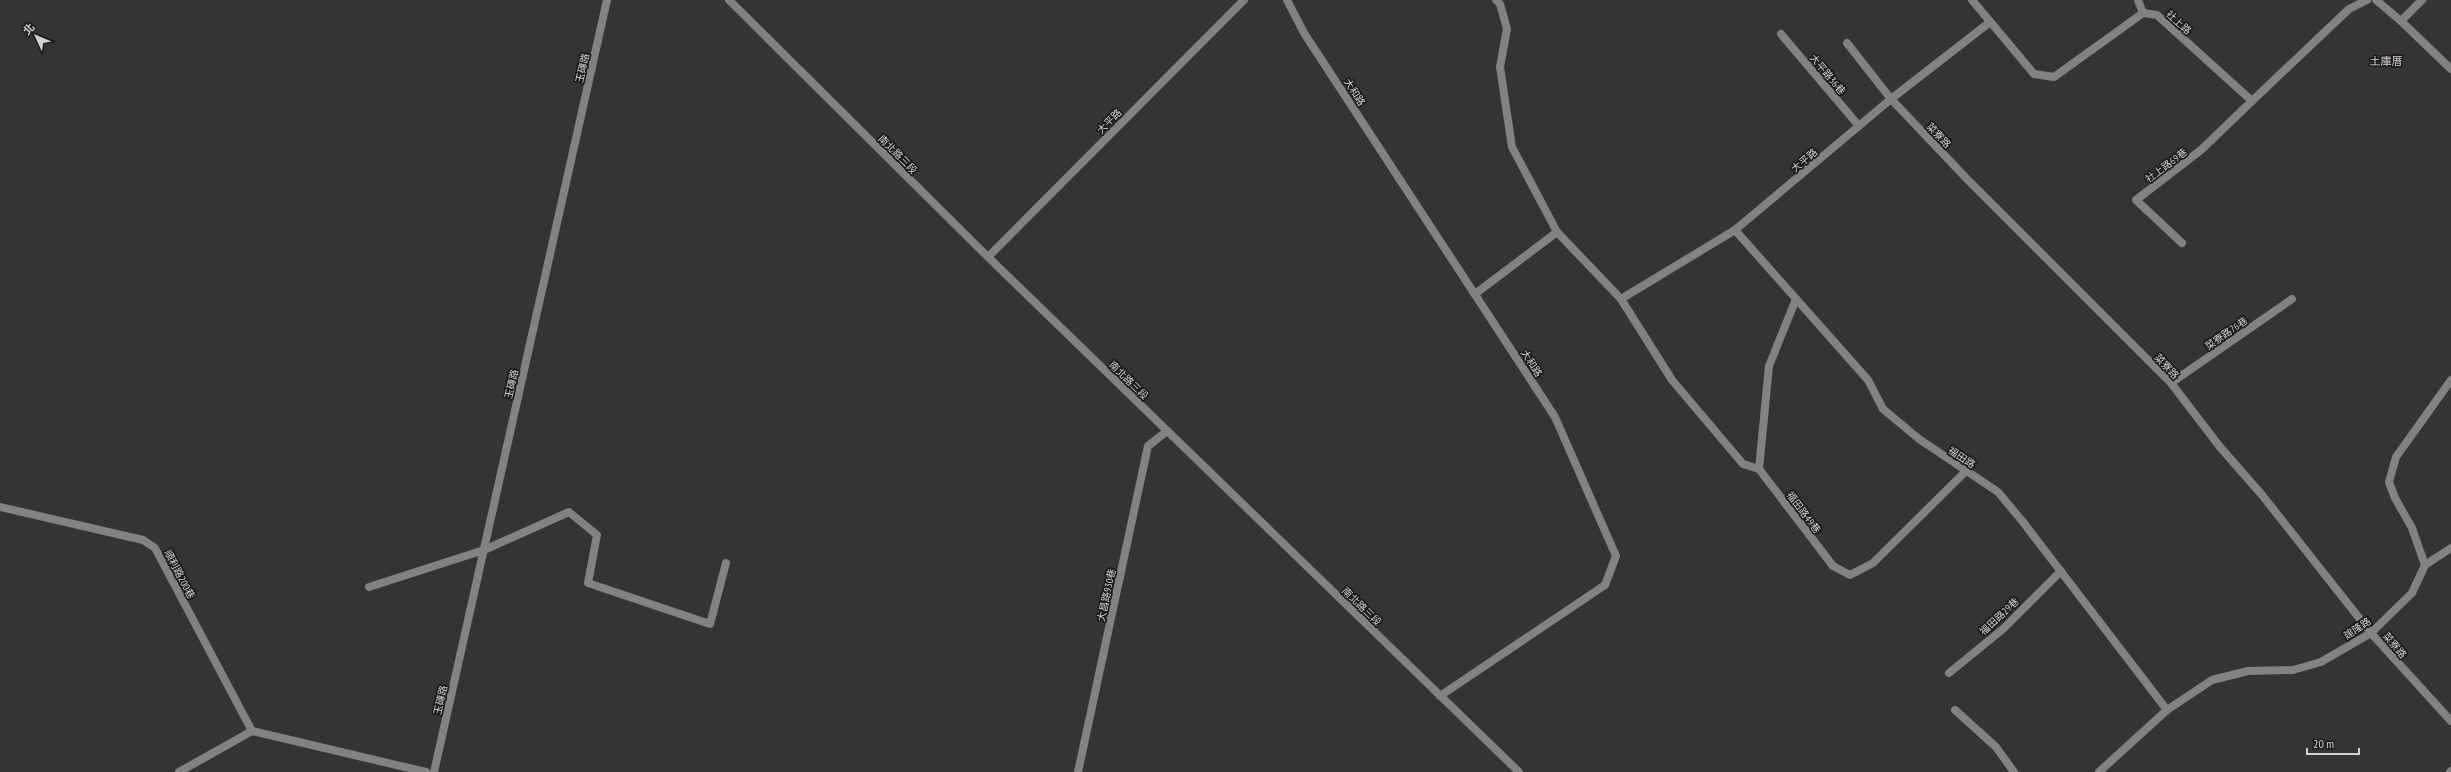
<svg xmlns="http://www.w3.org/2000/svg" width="2451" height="772" font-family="'PT Sans Narrow','Noto Sans TC',sans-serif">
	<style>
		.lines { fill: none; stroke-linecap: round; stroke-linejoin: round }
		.service { stroke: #838183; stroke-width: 8 }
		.minor { stroke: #838183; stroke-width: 8 }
		.tertiary { stroke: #838183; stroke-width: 8 }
		.labels { text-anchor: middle; stroke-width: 3.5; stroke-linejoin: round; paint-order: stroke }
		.street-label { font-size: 10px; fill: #d4d1d4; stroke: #1d1b1d }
		.neighbourhood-label { font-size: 11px; fill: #d8d3d8; stroke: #1d1b1d }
	</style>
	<rect width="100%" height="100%" fill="#363337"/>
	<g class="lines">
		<g class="service">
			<polyline points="2138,0 2143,13"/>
			<polyline points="2401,21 2422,0"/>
			<polyline points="1781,34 1859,126"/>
			<polyline points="1847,43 1891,99 1967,179 2171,383 2220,447 2262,495 2371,633 2451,721"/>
			<polyline points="1735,230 1868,380 1883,409 1919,439 1998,492 2023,522 2167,710"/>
			<polyline points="2182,243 2136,200 2201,150 2252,101"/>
			<polyline points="1621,299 1735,230 1891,99 1990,22"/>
			<polyline points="1796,299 1769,366 1759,469 1833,566 1850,575 1873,563 1966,471"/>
			<polyline points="2425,565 2451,548"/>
			<polyline points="369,587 484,550 569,512 597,535 588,583 710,624 726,563"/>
			<polyline points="1949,673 2003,629 2061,571"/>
			<polyline points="1955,710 1996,747 2014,772"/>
			<polyline points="2450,772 2451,771"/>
		</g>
		<g class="minor">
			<polyline points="1287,0 1304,33 1555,417 1616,556 1605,585 1440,696"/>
			<polyline points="1496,0 1500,4 1507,29 1500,67 1512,147 1557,232 1621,299 1672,380 1743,464 1759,469"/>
			<polyline points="1972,0 2034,74 2054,77 2143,13 2157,15 2252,101 2349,9 2367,0"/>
			<polyline points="2376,0 2401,21 2451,69"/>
			<polyline points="988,257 1244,0"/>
			<polyline points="1475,294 1557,232"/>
			<polyline points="2171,383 2292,299"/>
			<polyline points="0,507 143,540 155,548 252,731"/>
			<polyline points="179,772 252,731 426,772"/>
			<polyline points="434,772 607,0"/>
			<polyline points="1078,772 1148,446 1167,431"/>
			<polyline points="2099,772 2167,710 2212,680 2248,671 2293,670 2321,662 2371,633 2412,593 2425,565 2412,528 2395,498 2389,482 2396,457 2451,380"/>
		</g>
		<polyline class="tertiary" points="729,0 988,257 1519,772"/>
	</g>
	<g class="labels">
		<g class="street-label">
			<text transform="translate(2179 22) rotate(42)" y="4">社上路</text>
			<text transform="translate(582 68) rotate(-77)" y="4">玉磚路</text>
			<text transform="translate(1828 74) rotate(50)" y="4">大平路36巷</text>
			<text transform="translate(1355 92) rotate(57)" y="4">大和路</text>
			<text transform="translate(1109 121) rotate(-45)" y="4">大平路</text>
			<text transform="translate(1939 135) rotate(46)" y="4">菜寮路</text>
			<text transform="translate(898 154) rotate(45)" y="4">南北路三段</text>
			<text transform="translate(1804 160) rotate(-40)" y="4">大平路</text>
			<text transform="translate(2166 165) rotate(-37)" y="4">社上路69巷</text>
			<text transform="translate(2226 333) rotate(-35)" y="4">菜寮路76巷</text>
			<text transform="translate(1532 363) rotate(57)" y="4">大和路</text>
			<text transform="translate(2167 366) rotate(46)" y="4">菜寮路</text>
			<text transform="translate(1129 380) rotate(44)" y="4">南北路三段</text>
			<text transform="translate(511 384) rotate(-77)" y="4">玉磚路</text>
			<text transform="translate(1962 457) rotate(34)" y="4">福田路</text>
			<text transform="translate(1804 512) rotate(53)" y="4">福田路49巷</text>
			<text transform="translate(180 574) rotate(62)" y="4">順利路200巷</text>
			<text transform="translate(1106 595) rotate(-78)" y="4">大昌路930巷</text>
			<text transform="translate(1362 606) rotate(44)" y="4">南北路三段</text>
			<text transform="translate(1999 616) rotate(-43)" y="4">福田路29巷</text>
			<text transform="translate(2357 628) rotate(-34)" y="4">建隆路</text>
			<text transform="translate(2395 645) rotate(49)" y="4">菜寮路</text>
			<text transform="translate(440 700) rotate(-77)" y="4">玉磚路</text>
		</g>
		<g class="neighbourhood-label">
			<text x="2386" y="65">土庫厝</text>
		</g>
	</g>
	<g transform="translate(36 36) rotate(314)" stroke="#1d1b1d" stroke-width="3" paint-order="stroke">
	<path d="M0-3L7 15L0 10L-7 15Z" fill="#d4d1d4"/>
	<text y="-6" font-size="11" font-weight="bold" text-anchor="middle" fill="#d4d1d4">北</text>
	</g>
	<path d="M2307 748v6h52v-6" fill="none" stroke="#d4d1d4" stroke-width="2"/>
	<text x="2313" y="748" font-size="12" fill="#d4d1d4" stroke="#1d1b1d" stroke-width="3" paint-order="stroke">20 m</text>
</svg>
